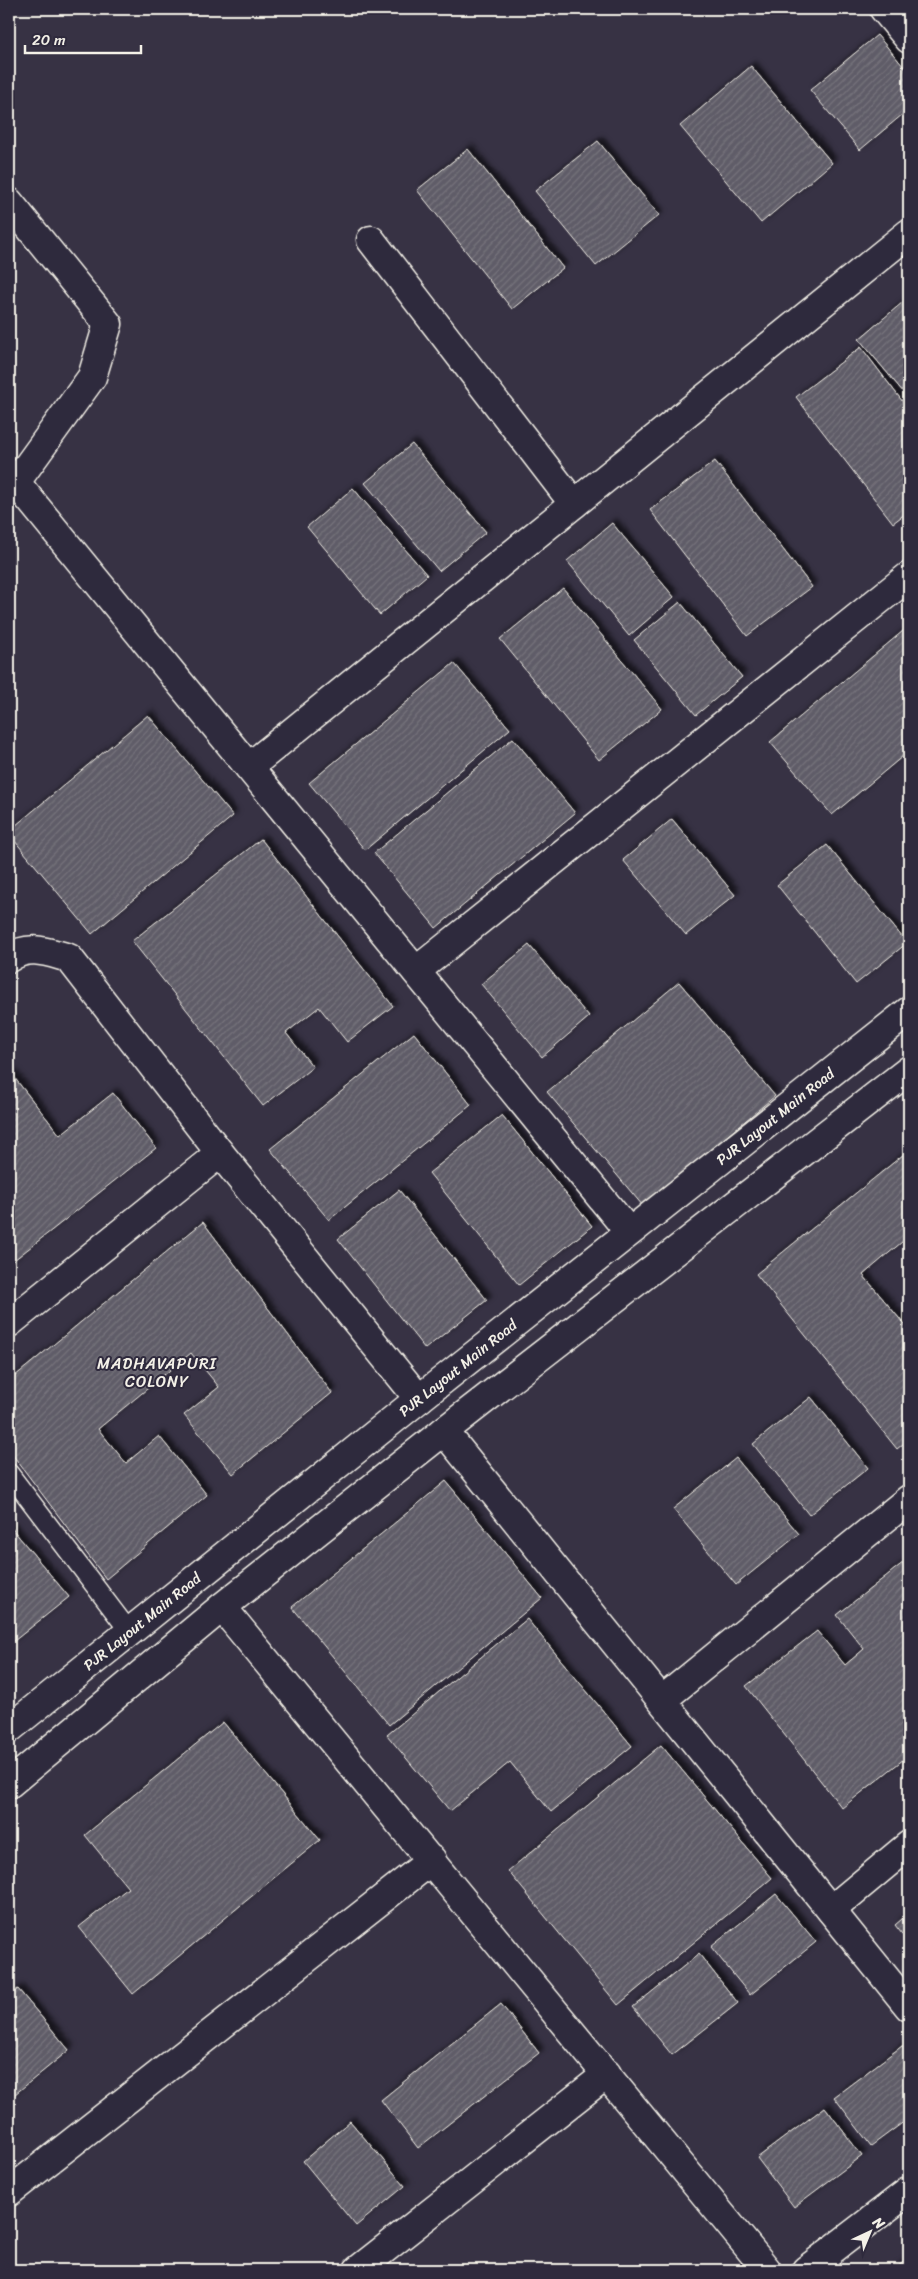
<svg xmlns="http://www.w3.org/2000/svg" width="918" height="2279" font-family="Sriracha,sans-serif">
	<style>
		.building { fill: url(#building-hatch); stroke: #f4f1e8; filter: url(#shadow) }
		.lines { fill: none; stroke-linecap: round; stroke-linejoin: round }
		.service-casing { stroke: #f4f1e8; stroke-width: 21 }
		.minor-casing { stroke: #f4f1e8; stroke-width: 31 }
		.tertiary-casing { stroke: #f4f1e8; stroke-width: 31 }
		.service { stroke: #2f2a3d; stroke-width: 18 }
		.minor { stroke: #2f2a3d; stroke-width: 28 }
		.tertiary { stroke: #2f2a3d; stroke-width: 28 }
		.labels { text-anchor: middle; stroke-width: 4; stroke-linejoin: round; paint-order: stroke }
		.street-label { font-size: 15px; fill: #f4f1e8; stroke: #2f2a3d }
		.neighbourhood-label { font-size: 16px; letter-spacing: 1px; fill: #f4f1e8; stroke: #2f2a3d }
	</style>
	<defs>
		<pattern id="building-hatch" width="6" height="6" patternUnits="userSpaceOnUse" patternTransform="scale(1.25)"><rect width="6" height="6" fill="#5f5c67"/><path d="M-1 1l2-2M0 6l6-6M5 7l2-2" fill="none" stroke="#77747d"/></pattern>
		<filter id="shadow"><feDropShadow dx="4.5" dy="-4.5" stdDeviation="2.5" flood-color="#0009"/></filter>
	</defs>
	<rect width="100%" height="100%" fill="#373244"/>
	<filter id="ink" filterUnits="userSpaceOnUse"><feTurbulence type="fractalNoise" baseFrequency=".02" numOctaves="2"/><feDisplacementMap in="SourceGraphic" scale="10" xChannelSelector="R" yChannelSelector="G"/><feConvolveMatrix kernelMatrix="1 2 1 2 8 2 1 2 1" color-interpolation-filters="sRGB"/></filter>
	<g filter="url(#ink)">
		<g class="building">
			<polygon points="877,35 909,73 909,109 860,150 810,90"/>
			<polygon points="751,66 832,163 761,223 680,126"/>
			<polygon points="598,141 659,215 596,266 535,191"/>
			<polygon points="468,149 563,268 512,309 417,190"/>
			<polygon points="909,297 909,399 859,339"/>
			<polygon points="861,347 909,410 909,511 893,523 796,397"/>
			<polygon points="412,444 486,532 439,571 365,483"/>
			<polygon points="715,461 812,587 747,636 650,510"/>
			<polygon points="353,488 427,575 380,615 307,527"/>
			<polygon points="612,523 674,597 629,636 567,561"/>
			<polygon points="563,588 662,709 599,760 500,639"/>
			<polygon points="680,602 742,677 696,715 634,640"/>
			<polygon points="909,626 909,751 832,815 770,742"/>
			<polygon points="454,663 510,729 365,850 309,783"/>
			<polygon points="148,715 233,816 92,934 9,834 9,831"/>
			<polygon points="513,738 575,813 436,928 374,853"/>
			<polygon points="672,819 735,895 686,935 623,860"/>
			<polygon points="261,839 393,1006 347,1042 319,1007 286,1033 313,1067 263,1106 132,941"/>
			<polygon points="827,845 907,943 856,984 777,885"/>
			<polygon points="529,945 589,1017 542,1057 481,984"/>
			<polygon points="679,982 775,1096 643,1206 547,1092"/>
			<polygon points="414,1033 471,1105 329,1220 270,1149"/>
			<polygon points="9,1071 60,1135 113,1093 156,1148 9,1264"/>
			<polygon points="502,1115 592,1226 519,1285 429,1173"/>
			<polygon points="909,1150 909,1236 863,1275 909,1330 909,1439 897,1449 756,1274"/>
			<polygon points="399,1190 487,1300 425,1349 338,1239"/>
			<polygon points="203,1222 332,1393 233,1474 184,1415 219,1387 191,1353 98,1429 126,1463 159,1436 207,1495 106,1579 9,1450 9,1381"/>
			<polygon points="811,1397 868,1468 809,1515 753,1444"/>
			<polygon points="736,1458 799,1534 736,1585 673,1509"/>
			<polygon points="446,1481 542,1598 389,1725 292,1607"/>
			<polygon points="9,1525 69,1597 9,1645"/>
			<polygon points="909,1558 909,1755 842,1808 746,1686 817,1631 845,1665 864,1649 837,1615"/>
			<polygon points="527,1619 632,1746 551,1812 510,1762 450,1811 387,1735"/>
			<polygon points="223,1722 320,1840 133,1994 79,1927 128,1888 85,1835"/>
			<polygon points="661,1745 772,1878 618,2005 508,1871"/>
			<polygon points="776,1894 816,1942 750,1995 711,1947"/>
			<polygon points="909,1913 909,1943 895,1925"/>
			<polygon points="699,1954 738,2003 672,2055 633,2007"/>
			<polygon points="18,1989 69,2050 9,2099 9,1996"/>
			<polygon points="501,2004 539,2053 418,2148 381,2100"/>
			<polygon points="902,2046 909,2056 909,2118 871,2146 834,2097"/>
			<polygon points="825,2107 862,2156 794,2207 757,2158"/>
			<polygon points="350,2121 405,2186 356,2226 303,2161"/>
			<polygon points="909,2258 909,2270 893,2270"/>
		</g>
		<g class="lines">
			<g class="service-casing">
				<polyline id="service" points="9,1473 129,1631"/>
			</g>
			<g class="minor-casing">
				<g id="minor">
					<polyline points="884,9 909,39"/>
					<polyline points="9,202 108,324 92,377 16,482"/>
					<polyline points="371,240 574,504"/>
					<polyline points="9,474 629,1232"/>
					<polyline points="249,767 909,233"/>
					<path d="M9,958C29,944 47,952 69,958L220,1153L419,1399"/>
					<polyline points="416,971 909,576"/>
					<polyline points="9,1323 220,1153"/>
					<polyline points="444,1431 909,2007"/>
					<polyline points="222,1607 767,2270"/>
					<polyline points="662,1700 909,1499"/>
					<polyline points="831,1910 909,1845"/>
					<polyline points="9,2192 432,1860"/>
					<polyline points="358,2270 607,2074"/>
					<polyline points="806,2270 909,2191"/>
				</g>
			</g>
			<g class="tertiary-casing">
				<g id="tertiary">
					<path id="s1" d="M9,1729L419,1399L909,1011"/>
					<polyline points="9,1784 222,1607 444,1431 909,1070"/>
				</g>
			</g>
			<use href="#service" class="service"/>
			<use href="#minor" class="minor"/>
			<use href="#tertiary" class="tertiary"/>
		</g>
	</g>
	<g class="labels">
		<g class="street-label">
			<text dy="5" stroke="none"><textPath href="#s1" startOffset="981">PJR Layout Main Road</textPath></text>
			<text dy="5" stroke="none"><textPath href="#s1" startOffset="576">PJR Layout Main Road</textPath></text>
			<text dy="5" stroke="none"><textPath href="#s1" startOffset="171">PJR Layout Main Road</textPath></text>
		</g>
		<g class="neighbourhood-label">
			<text x="157" y="1369">MADHAVAPURI<tspan x="157" dy="18">COLONY</tspan></text>
		</g>
	</g>
	<rect width="918" height="2279" fill="none" stroke="#2f2a3d" stroke-width="30"/>
	<rect x="15" y="15" width="888" height="2249" fill="none" stroke="#f4f1e8" stroke-width="2" filter="url(#ink)"/>
	<g transform="translate(870 2232) rotate(44)" stroke="#2f2a3d" stroke-width="4" paint-order="stroke">
	<path d="M0-4L9 19L0 12L-9 19Z" fill="#f4f1e8"/>
	<text y="-8" font-size="14" font-weight="bold" text-anchor="middle" fill="#f4f1e8">N</text>
	</g>
	<path d="M25 45v8h116v-8" fill="none" stroke="#f4f1e8" stroke-width="2.5"/>
	<text x="32" y="45" font-size="15" fill="#f4f1e8" stroke="#2f2a3d" stroke-width="4" paint-order="stroke">20 m</text>
</svg>
